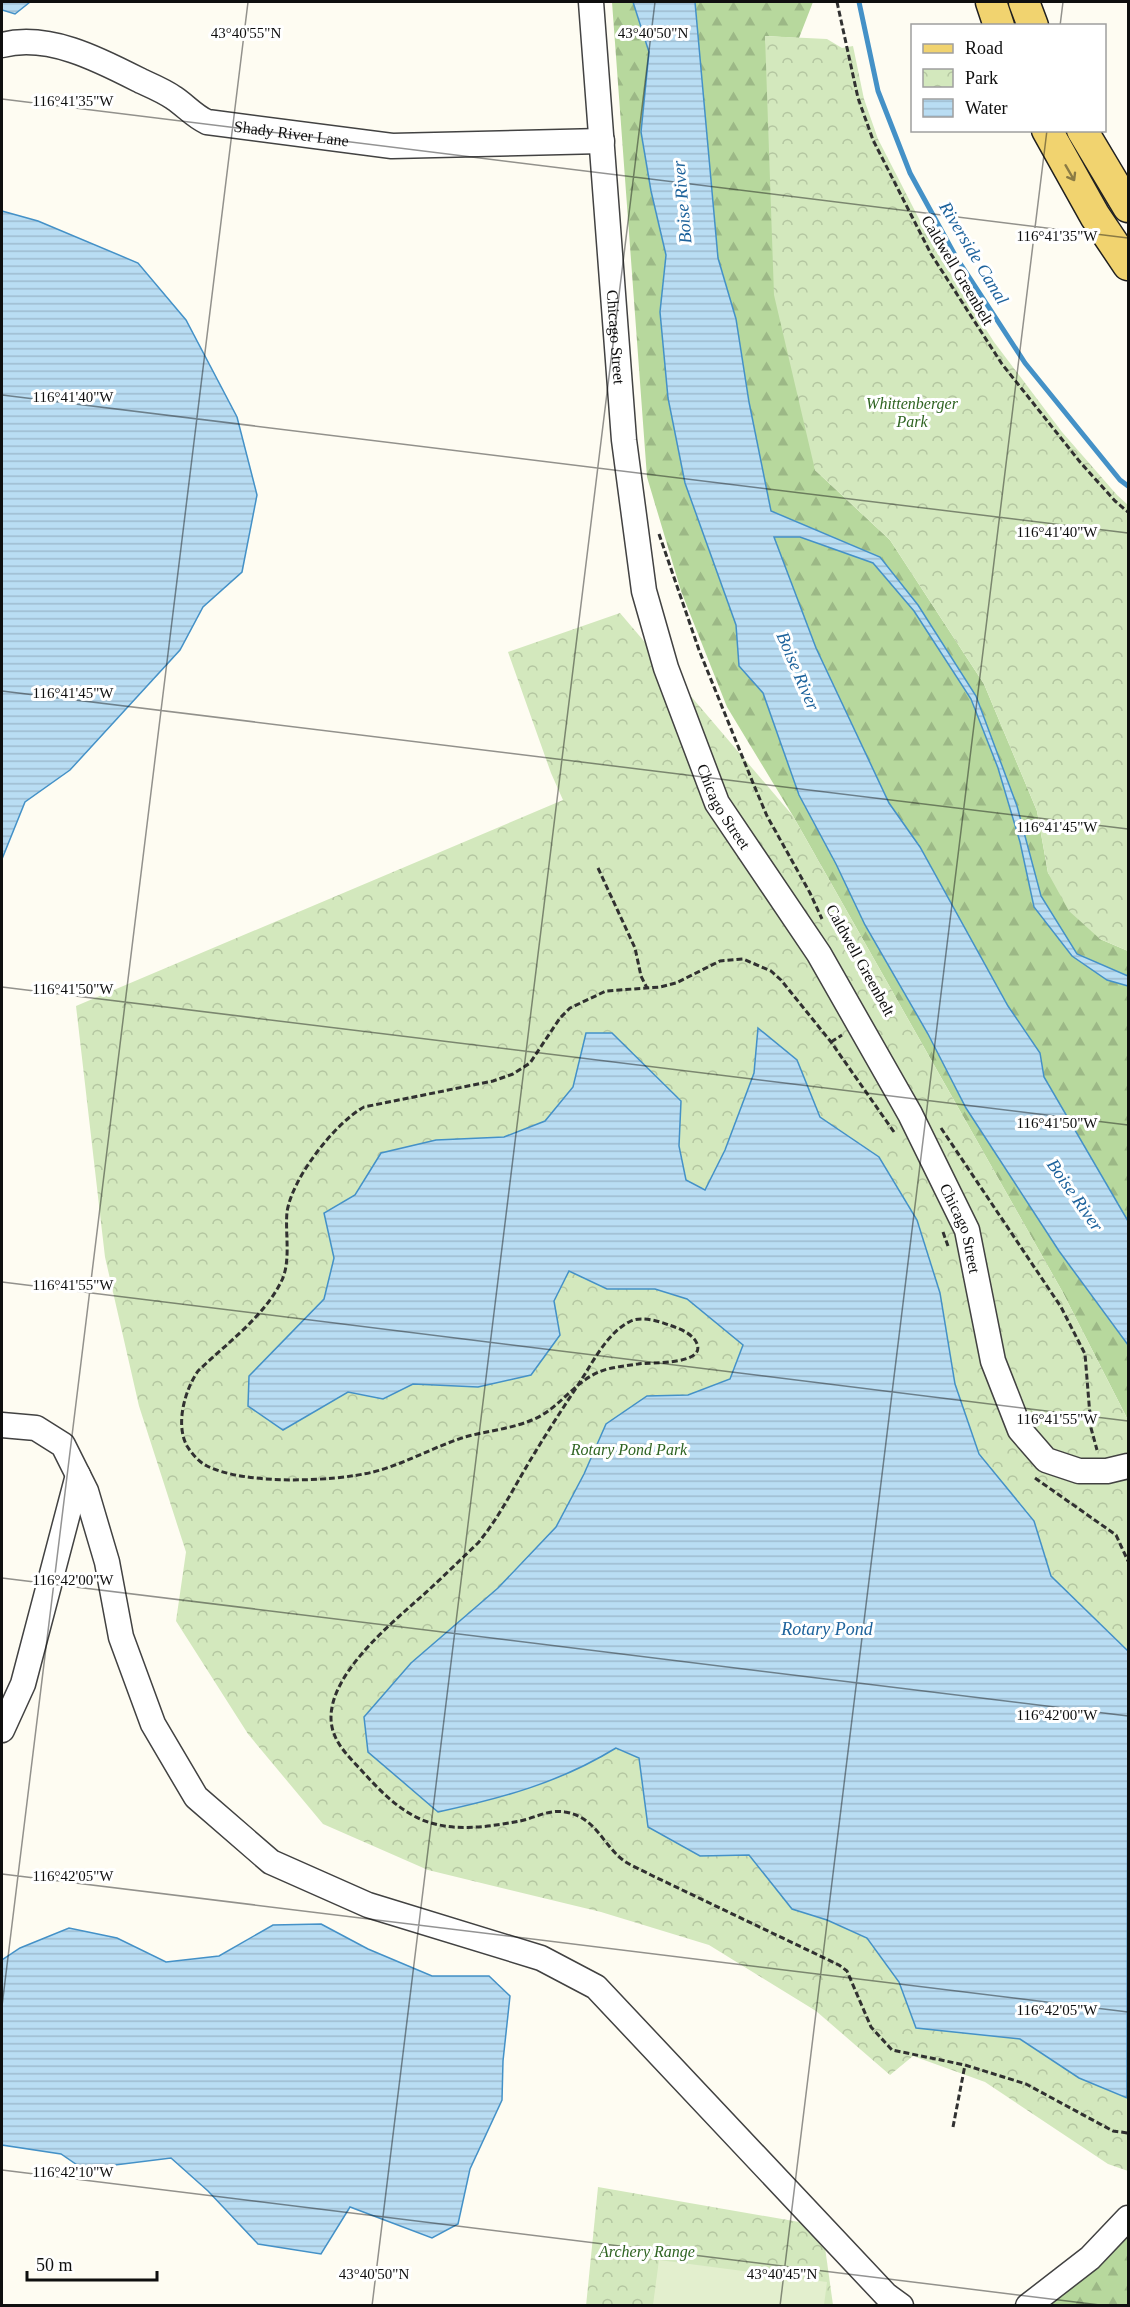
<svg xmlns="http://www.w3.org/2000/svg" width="1130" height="2307" font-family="'Times New Roman',serif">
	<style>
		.forest { fill: url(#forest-firs) }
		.park { fill: url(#park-crowns) }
		.pitch { fill: #e3efce }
		.water { fill: url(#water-rules); stroke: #4491c7; stroke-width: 1.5 }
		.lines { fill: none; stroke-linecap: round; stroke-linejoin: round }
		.stream { stroke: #4491c7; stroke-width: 5 }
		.minor-casing { stroke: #424242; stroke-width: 27 }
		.major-casing { stroke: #202020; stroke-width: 33 }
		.path { stroke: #313131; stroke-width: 3; stroke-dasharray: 6 3; stroke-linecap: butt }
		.minor { stroke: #fff; stroke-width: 24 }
		.major { stroke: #f1d36f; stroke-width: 30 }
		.oneway { stroke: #8b7b44 }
		.ticks { fill: none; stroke: #0f0f0f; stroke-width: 1.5; stroke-opacity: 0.45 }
		.labels { text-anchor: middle; stroke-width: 6; stroke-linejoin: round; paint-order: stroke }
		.street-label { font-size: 16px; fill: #0f0f0f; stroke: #fff }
		.park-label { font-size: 16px; font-style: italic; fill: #2f6422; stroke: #fff }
		.water-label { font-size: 18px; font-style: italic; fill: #1e639c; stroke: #fff }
		.ticks-label { font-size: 15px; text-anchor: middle; fill: #0f0f0f; stroke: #fff; stroke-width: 6; stroke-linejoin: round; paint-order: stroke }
	</style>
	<defs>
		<pattern id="forest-firs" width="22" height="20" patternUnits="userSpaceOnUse" patternTransform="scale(1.5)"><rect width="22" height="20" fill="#b7d89d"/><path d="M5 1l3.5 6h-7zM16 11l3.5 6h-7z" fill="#9cb886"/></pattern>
		<pattern id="park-crowns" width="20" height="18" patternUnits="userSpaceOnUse" patternTransform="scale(1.5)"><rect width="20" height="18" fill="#d3e8bd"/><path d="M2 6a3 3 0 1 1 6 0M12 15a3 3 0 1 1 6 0" fill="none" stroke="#b4c6a1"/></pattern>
		<pattern id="water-rules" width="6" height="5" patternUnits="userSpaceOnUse" patternTransform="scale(1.5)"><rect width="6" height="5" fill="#b9ddf3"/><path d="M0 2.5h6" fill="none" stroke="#9ebccf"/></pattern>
	</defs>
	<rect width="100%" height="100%" fill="#fefcf2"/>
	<g class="forest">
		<polygon points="612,2 633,2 649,52 641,133 651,191 666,255 660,312 668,398 685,483 736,625 739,666 763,693 782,743 865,925 928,1034 966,1108 1059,1251 1128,1345 1128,1420 1062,1291 793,816 727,707 681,591 647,477"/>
		<polygon points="695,2 813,2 799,38 765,36 815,470 890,540 984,684 1037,811 1048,873 1100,939 1128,951 1128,976 1077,954 1041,896 1017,806 976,696 918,605 880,557 771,511 749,402 736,319 718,258"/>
		<polygon points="773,537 800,537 873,563 914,611 971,699 998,768 1020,842 1034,907 1072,956 1107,980 1128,986 1128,1221 1044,1077 1040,1053 1008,1006 920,847 889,803 816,648"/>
		<polygon points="1128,2229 1128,2305 1044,2306"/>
	</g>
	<g class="park">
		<polygon points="765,36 827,39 842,48 853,46 864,99 878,139 933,246 994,342 1062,432 1117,495 1128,505 1128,951 1100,939 1069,911 1048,873 1037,811 984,684 890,540 815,470 774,295"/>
		<polygon points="620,613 793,816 1062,1291 1128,1420 1128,2171 1108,2164 985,2082 913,2056 890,2075 816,2011 709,1945 601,1912 428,1870 323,1824 248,1734 176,1621 186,1552 139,1406 105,1257 76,1006 563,800 551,773 508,652"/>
		<polygon points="598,2187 822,2226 833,2305 586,2306"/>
	</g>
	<polygon class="pitch" points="659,2260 827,2282 824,2305 653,2305"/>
	<g class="water">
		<polygon points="2,2 30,2 15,14 2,10"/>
		<polygon points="633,2 695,2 718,258 736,319 749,402 771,511 880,557 918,605 976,696 1017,806 1041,896 1077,954 1128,976 1128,986 1107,980 1072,956 1034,907 1020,842 998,768 971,699 914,611 873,563 800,537 774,537 816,648 889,803 920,847 1008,1006 1040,1053 1044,1077 1128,1221 1128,1345 1059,1251 966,1108 928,1034 865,925 836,864 799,795 763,693 739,666 736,625 685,483 668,398 660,312 666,255 651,191 641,132 649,52"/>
		<polygon points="2,211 38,221 138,263 186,320 237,417 257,495 242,572 203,607 180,650 70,770 25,802 2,859"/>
		<path d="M758,1028L797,1060L820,1117L879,1157L917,1220L940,1293L955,1384L979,1454L1034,1521L1051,1576L1128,1651L1127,2098L1079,2078L1020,2039L916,2028L899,1982L867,1938L827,1920L792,1909L749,1855L700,1856L648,1827L639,1758L616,1748C559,1783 502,1798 438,1812L368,1752L364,1717L411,1663L498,1588L556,1527L584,1474L606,1424L647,1396L688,1395L730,1379L743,1345L687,1299L655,1289H607L569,1271L554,1301L560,1335L531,1375L478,1387L413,1384L383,1399L348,1392L283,1430L248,1406L249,1376L324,1299L334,1258L324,1213L355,1195L381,1153L436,1140L504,1137L545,1121L573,1087L586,1033H612L681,1101L679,1146L686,1180L705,1190L725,1150L754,1073Z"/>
		<polygon points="321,1924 368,1949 432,1976 489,1976 510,1996 503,2061 502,2100 470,2169 458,2224 432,2238 350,2207 321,2254 258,2244 208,2191 171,2158 83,2169 61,2154 2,2145 2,1960 20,1948 69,1928 117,1938 166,1962 219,1956 273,1925"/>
	</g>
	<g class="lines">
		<polyline class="stream" points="859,2 878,91 910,173 956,257 1025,363 1120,480 1128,486"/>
		<g class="minor-casing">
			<g id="minor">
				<path id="s1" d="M591,2L624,440L644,591L666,668L717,803L819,954L910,1114L967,1230L993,1361L1020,1430L1046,1460L1079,1471H1107L1128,1466"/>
				<path id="s2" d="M2,45C49,33 100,60 141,81C152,86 164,91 174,98C186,106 194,116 207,122L392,146L602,141"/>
				<polyline points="2,1425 36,1428 63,1445 86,1491 107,1562 121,1637 153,1724 196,1797 271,1862 368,1905 541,1958 596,1987 886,2295 901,2306"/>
				<polyline points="2,1730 23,1684 78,1475"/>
				<polyline points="1028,2306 1090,2258 1128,2218"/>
			</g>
		</g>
		<g class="major-casing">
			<g id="major">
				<polyline points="991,2 999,26"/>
				<polyline points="1024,2 1033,26"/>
				<polyline points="1047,130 1095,216 1128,265"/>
				<polyline points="1082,130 1128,207"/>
			</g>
		</g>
		<g class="path">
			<polyline points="837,2 858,98 873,140 931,254 1002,364 1080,462 1115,501 1128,512"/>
			<polyline points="659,534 699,650 753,783 767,816 810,893 822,919"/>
			<polyline points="598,868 635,948 641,976 647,988"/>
			<polyline points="831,1042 842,1035"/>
			<polyline points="941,1128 1061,1307 1085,1354 1091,1428 1097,1450"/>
			<path d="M894,1132L831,1042L781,980L771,971L743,959L720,961L676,983L660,987L606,991L570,1008L560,1018L530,1063L513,1074L493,1081L364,1107C335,1123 292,1178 287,1212C285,1234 291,1260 282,1280C265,1316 226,1344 198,1371C185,1390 175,1424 187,1446C192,1454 199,1462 207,1466C245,1485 332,1482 373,1472C405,1464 433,1447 465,1437C486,1431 511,1429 532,1420C558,1410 574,1382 599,1372C610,1367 626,1366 638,1364C648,1362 712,1366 695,1340C689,1332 678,1328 669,1325C658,1321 642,1316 631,1321C607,1332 592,1364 578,1385C561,1411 544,1437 528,1464C512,1491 498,1519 478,1543C459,1561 441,1579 422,1596C391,1624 318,1682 333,1731C338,1747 351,1759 362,1771C382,1793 405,1817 435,1824C461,1831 494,1826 520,1821C535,1818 549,1809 565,1812C596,1817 602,1844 623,1860C631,1866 642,1870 651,1875L839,1965L847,1971L871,2027L892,2050L965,2065L1026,2084L1113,2131L1128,2133"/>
			<polyline points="943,1232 948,1246"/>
			<polyline points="1035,1478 1116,1535 1128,1561"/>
			<polyline points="953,2127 965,2065"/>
		</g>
		<use href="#minor" class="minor"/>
		<use href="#major" class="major"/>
	</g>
	<defs><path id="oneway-shaft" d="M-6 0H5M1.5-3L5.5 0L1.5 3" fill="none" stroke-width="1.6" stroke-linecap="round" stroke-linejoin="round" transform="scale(1.5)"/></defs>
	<use class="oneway" href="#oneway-shaft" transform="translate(1070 173) rotate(60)"/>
	<path class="ticks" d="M1060,26L1063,2M2,99L1128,238M2,395L1128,533M2,691L1128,829M2,987L1128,1125M2,1282L1128,1421M2,1578L1128,1716M2,1874L1128,2012M2,2006L248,2M2,2170L1108,2306M372,2306L655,2M780,2306L1047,130"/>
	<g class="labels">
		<g class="street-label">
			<text dy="6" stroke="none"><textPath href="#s2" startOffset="310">Shady River Lane</textPath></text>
			<text transform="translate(958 270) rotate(59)" y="6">Caldwell Greenbelt</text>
			<text dy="6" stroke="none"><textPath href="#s1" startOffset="336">Chicago Street</textPath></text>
			<text dy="6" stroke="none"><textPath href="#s1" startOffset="822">Chicago Street</textPath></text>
			<text transform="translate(861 960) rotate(61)" y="6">Caldwell Greenbelt</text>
			<text dy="6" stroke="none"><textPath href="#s1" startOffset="1308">Chicago Street</textPath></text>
		</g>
		<g class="park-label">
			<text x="912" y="409">Whittenberger<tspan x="912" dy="18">Park</tspan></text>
			<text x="629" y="1455">Rotary Pond Park</text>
			<text x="647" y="2257">Archery Range</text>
		</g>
		<g class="water-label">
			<text transform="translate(682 202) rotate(-95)" y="6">Boise River</text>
			<text transform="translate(974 253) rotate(59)" y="6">Riverside Canal</text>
			<text transform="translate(798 671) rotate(67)" y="6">Boise River</text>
			<text transform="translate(1075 1195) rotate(55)" y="6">Boise River</text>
			<text x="827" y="1635">Rotary Pond</text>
		</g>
	</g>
	<g class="ticks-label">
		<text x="246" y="38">43°40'55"N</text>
		<text x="653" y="38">43°40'50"N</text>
		<text x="73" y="106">116°41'35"W</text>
		<text x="1057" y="241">116°41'35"W</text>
		<text x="73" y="402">116°41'40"W</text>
		<text x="1057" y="537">116°41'40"W</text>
		<text x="73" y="698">116°41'45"W</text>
		<text x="1057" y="832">116°41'45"W</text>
		<text x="73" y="994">116°41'50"W</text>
		<text x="1057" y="1128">116°41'50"W</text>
		<text x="73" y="1290">116°41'55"W</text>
		<text x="1057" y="1424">116°41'55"W</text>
		<text x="73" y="1585">116°42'00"W</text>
		<text x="1057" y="1720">116°42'00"W</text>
		<text x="73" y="1881">116°42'05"W</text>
		<text x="1057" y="2015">116°42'05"W</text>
		<text x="73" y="2177">116°42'10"W</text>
		<text x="374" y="2279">43°40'50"N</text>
		<text x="782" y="2279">43°40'45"N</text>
	</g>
	<rect width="1130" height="2307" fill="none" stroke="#0f0f0f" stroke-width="6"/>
	<rect x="911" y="24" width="195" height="108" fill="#ffffff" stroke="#9f9f9f" stroke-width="1.5"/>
	<rect x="923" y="44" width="30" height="9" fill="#f1d36f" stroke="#9f9f9f" stroke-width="1.5"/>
	<text x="965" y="54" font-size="18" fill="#0f0f0f">Road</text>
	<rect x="923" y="69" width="30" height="18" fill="url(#park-crowns)" stroke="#9f9f9f" stroke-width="1.5"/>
	<text x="965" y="84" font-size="18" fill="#0f0f0f">Park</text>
	<rect x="923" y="99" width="30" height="18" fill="url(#water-rules)" stroke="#9f9f9f" stroke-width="1.5"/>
	<text x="965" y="114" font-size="18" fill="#0f0f0f">Water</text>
	<path d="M27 2271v9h130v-9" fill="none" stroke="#0f0f0f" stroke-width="3"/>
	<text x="36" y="2271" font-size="18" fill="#0f0f0f" stroke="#ffffff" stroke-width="4.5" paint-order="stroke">50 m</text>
</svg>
